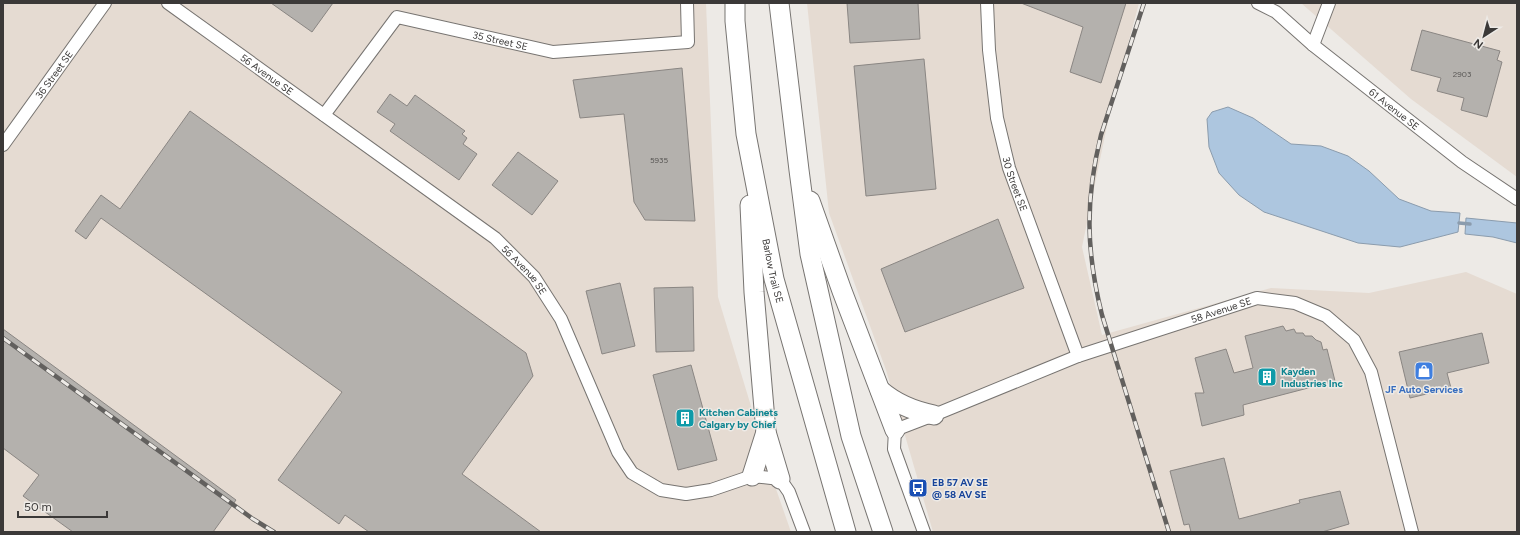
<svg xmlns="http://www.w3.org/2000/svg" width="1520" height="535" font-family="Figtree,sans-serif">
	<style>
		.built { fill: #e5dbd2 }
		.water { fill: #adc6df; stroke: #8b9cad }
		.lines { fill: none; stroke-linecap: round; stroke-linejoin: round }
		.stream { stroke: #8b9cad; stroke-width: 3.5 }
		.building { fill: #b4b1ad; stroke: #8a8683 }
		.minor-casing { stroke: #777471; stroke-width: 14 }
		.primary-casing { stroke: #777471; stroke-width: 21 }
		.minor { stroke: #fff; stroke-width: 12 }
		.primary { stroke: #fff; stroke-width: 19 }
		.rail-casing { stroke: #62605e; stroke-width: 4.5 }
		.rail { stroke: #edeae6; stroke-width: 3; stroke-dasharray: 9; stroke-linecap: butt }
		.labels { text-anchor: middle; stroke-width: 3; stroke-linejoin: round; paint-order: stroke }
		.number-label { font-size: 8px; fill: #595755 }
		.street-label { font-size: 10px; fill: #3b3938; stroke: #edeae6 }
		.culture-label { font-size: 10px; font-weight: bold; fill: #0d838f; stroke: #edeae6; text-anchor: start }
		.shop-label { font-size: 10px; font-weight: bold; fill: #366cbe; stroke: #edeae6 }
		.transit-label { font-size: 10px; font-weight: bold; fill: #164399; stroke: #edeae6; text-anchor: start }
	</style>
	<rect width="100%" height="100%" fill="#edeae6"/>
	<g class="built">
		<polygon points="3,3 706,3 718,297 776,489 791,532 3,532"/>
		<polygon points="807,3 1139,3 1109,116 1082,247 1102,335 1271,288 1369,293 1466,272 1517,294 1517,532 933,532 886,370 829,213"/>
		<polygon points="1301,3 1517,3 1517,177 1411,99"/>
	</g>
	<g class="water">
		<polygon points="1228,107 1253,118 1291,144 1321,146 1348,156 1369,171 1399,199 1431,211 1460,213 1458,232 1400,247 1358,243 1264,212 1239,195 1219,173 1209,147 1207,119 1212,112"/>
		<polygon points="1466,218 1517,223 1517,243 1493,237 1465,234"/>
	</g>
	<g class="lines">
		<polyline class="stream" points="1459,223 1470,224"/>
	</g>
	<g class="building">
		<polygon points="271,3 333,3 312,32"/>
		<polygon points="847,3 918,3 920,39 850,43"/>
		<polygon points="1021,3 1126,3 1101,83 1070,72 1083,27"/>
		<polygon points="1422,30 1500,51 1497,60 1502,62 1487,117 1461,110 1464,98 1437,91 1441,78 1411,70"/>
		<polygon points="924,59 936,189 866,196 854,66"/>
		<polygon points="682,68 695,221 645,220 634,202 624,114 580,118 573,80"/>
		<polygon points="390,94 407,106 415,95 465,131 462,134 467,138 463,144 477,154 459,180 390,131 395,124 377,112"/>
		<polygon points="190,111 526,353 533,376 462,474 541,532 369,532 345,515 339,524 278,480 342,392 101,218 86,239 75,231 101,195 120,209"/>
		<polygon points="518,152 558,181 532,215 492,185"/>
		<polygon points="998,219 1024,288 905,332 881,269"/>
		<polygon points="620,283 635,346 602,354 586,291"/>
		<polygon points="693,287 694,351 656,352 654,288"/>
		<polygon points="1283,326 1286,331 1294,329 1296,333 1303,333 1305,336 1312,336 1316,340 1321,342 1323,350 1327,349 1335,381 1243,405 1244,415 1202,426 1195,393 1204,393 1195,358 1226,349 1234,373 1253,368 1245,336"/>
		<polygon points="3,329 236,500 213,532 73,532 23,496 39,475 3,448"/>
		<polygon points="1482,333 1489,363 1447,373 1451,388 1410,398 1399,352"/>
		<polygon points="691,365 717,460 678,470 653,375"/>
		<polygon points="1224,458 1239,519 1300,503 1299,500 1340,491 1349,524 1322,532 1191,532 1189,524 1184,525 1170,471"/>
	</g>
	<g class="lines">
		<g class="minor-casing">
			<g id="minor">
				<path id="s1" d="M168,3L495,238L534,277L561,319L618,452L632,473L661,490L686,494L711,490L752,476L780,479L789,492L804,532"/>
				<path id="s2" d="M987,3L989,50L997,118L1009,168L1078,356"/>
				<path id="s3" d="M1258,3L1276,12L1313,45L1462,162L1517,199"/>
				<polyline points="1313,45 1329,3"/>
				<path id="s4" d="M324,115L397,17L553,52L688,42L687,3"/>
				<path id="s5" d="M3,145L105,3"/>
				<path id="s6" d="M924,532L894,449L895,430L934,415L1078,356L1257,298L1295,303L1326,316L1354,340L1371,372L1412,532"/>
			</g>
		</g>
		<g class="primary-casing">
			<g id="primary">
				<path id="s7" d="M735,3V21L746,134L774,279L846,532"/>
				<polyline points="779,3 799,170 810,254 851,436 883,532"/>
				<polyline points="810,201 842,291 895,430"/>
				<polyline points="750,205 754,292 766,432 780,479"/>
				<path d="M880,390C896,404 913,411 934,415"/>
				<polyline points="752,476 766,432"/>
			</g>
		</g>
		<use href="#minor" class="minor"/>
		<use href="#primary" class="primary"/>
		<g class="rail-casing">
			<g id="rail">
				<path d="M1144,3L1101,135C1085,200 1086,251 1102,315L1169,532"/>
				<polyline points="3,338 253,519 274,532"/>
			</g>
		</g>
		<use href="#rail" class="rail"/>
	</g>
	<defs>
		<g id="shop-square" transform="scale(1)"><rect x="-9" y="-9" width="18" height="18" rx="4" fill="#3f7fe0" stroke="#edeae6"/><path d="M-5-2.5h2.3a2.7 3.5 0 0 1 5.4 0H5L5.5 6h-11ZM-1.5-2.5h3a1.5 2.3 0 0 0-3 0Z" fill="#fff"/></g>
		<g id="building-square" transform="scale(1)"><rect x="-9" y="-9" width="18" height="18" rx="4" fill="#0f9aa8" stroke="#edeae6"/><path d="M-4-6H4V6H1V3H-1V6H-4ZM-2.5-4.3h1.7v1.8h-1.7ZM.8-4.3h1.7v1.8H.8ZM-2.5-1h1.7V.8h-1.7ZM.8-1h1.7V.8H.8Z" fill="#fff"/></g>
		<g id="bus-square" transform="scale(1)"><rect x="-9" y="-9" width="18" height="18" rx="4" fill="#1a4fb4" stroke="#edeae6"/><path d="M-5-6H5V4H4V6H2V4H-2V6H-4V4H-5ZM-3.5-4V0h7V-4ZM-3.5 1.2v1.5H-2V1.2ZM2 1.2v1.5H3.5V1.2Z" fill="#fff"/></g>
	</defs>
	<g fill-rule="evenodd">
		<use href="#shop-square" x="1424" y="371"/>
		<use href="#building-square" x="1267" y="377"/>
		<use href="#building-square" x="685" y="418"/>
		<use href="#bus-square" x="918" y="488"/>
	</g>
	<g class="labels">
		<g class="number-label">
			<text x="1462" y="77">2903</text>
			<text x="659" y="163">5935</text>
		</g>
		<g class="street-label">
			<text dy="4" stroke="none"><textPath href="#s4" startOffset="228">35 Street SE</textPath></text>
			<text dy="4" stroke="none"><textPath href="#s5" startOffset="87">36 Street SE</textPath></text>
			<text dy="4" stroke="none"><textPath href="#s1" startOffset="122">56 Avenue SE</textPath></text>
			<text dy="4" stroke="none"><textPath href="#s3" startOffset="173">61 Avenue SE</textPath></text>
			<text dy="4" stroke="none"><textPath href="#s2" startOffset="184">30 Street SE</textPath></text>
			<text dy="4" stroke="none"><textPath href="#s1" startOffset="446">56 Avenue SE</textPath></text>
			<text dy="4" stroke="none"><textPath href="#s7" startOffset="271">Barlow Trail SE</textPath></text>
			<text dy="4" stroke="none"><textPath href="#s6" startOffset="455">58 Avenue SE</textPath></text>
		</g>
		<g class="culture-label">
			<text x="1281" y="375">Kayden<tspan x="1281" dy="12">Industries Inc</tspan></text>
			<text x="699" y="416">Kitchen Cabinets<tspan x="699" dy="12">Calgary by Chief</tspan></text>
		</g>
		<g class="shop-label">
			<text x="1424" y="393">JF Auto Services</text>
		</g>
		<g class="transit-label">
			<text x="932" y="486">EB 57 AV SE<tspan x="932" dy="12">@ 58 AV SE</tspan></text>
		</g>
	</g>
	<rect width="1520" height="535" fill="none" stroke="#3b3938" stroke-width="8"/>
	<g transform="translate(1484 36) rotate(216)" stroke="#edeae6" stroke-width="3" paint-order="stroke">
	<path d="M0-3L7 15L0 10L-7 15Z" fill="#3b3938"/>
	<text y="-6" font-size="11" font-weight="bold" text-anchor="middle" fill="#3b3938">N</text>
	</g>
	<path d="M18 511v6h89v-6" fill="none" stroke="#3b3938" stroke-width="2"/>
	<text x="24" y="511" font-size="12" fill="#3b3938" stroke="#edeae6" stroke-width="3" paint-order="stroke">50 m</text>
</svg>
